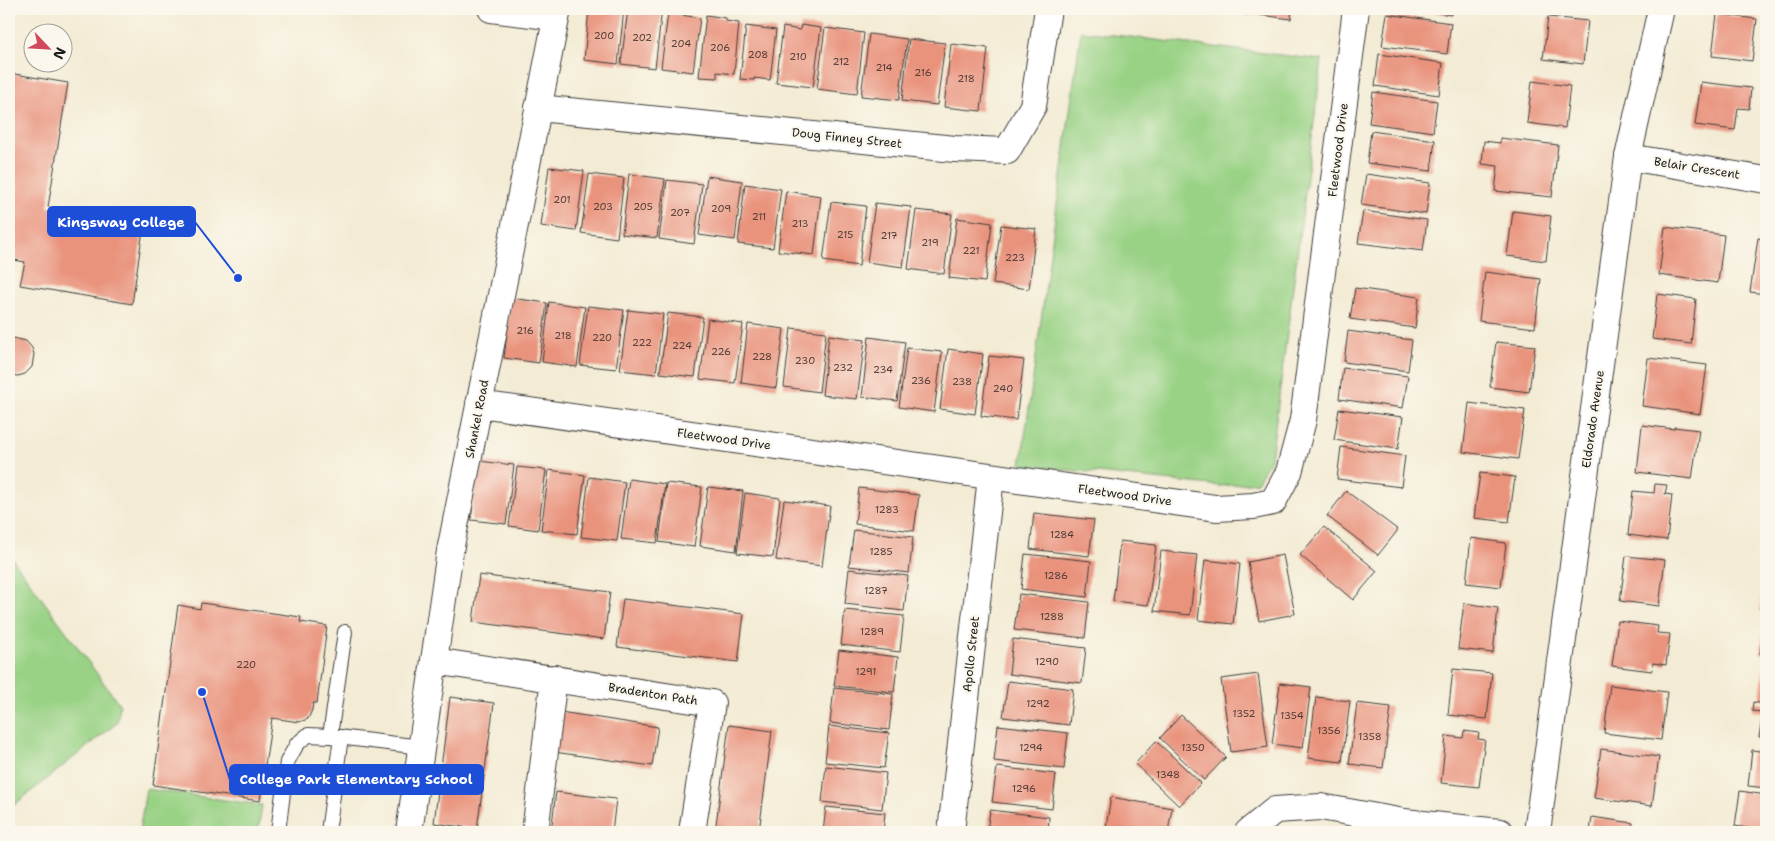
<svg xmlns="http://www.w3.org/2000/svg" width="1775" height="841" font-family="'Shantell Sans',sans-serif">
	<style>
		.green { fill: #99d285; stroke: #5a7750 }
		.building { fill: #e9937d }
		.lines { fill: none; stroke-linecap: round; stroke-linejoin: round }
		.service-casing { stroke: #3c3b38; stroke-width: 16 }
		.minor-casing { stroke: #3c3b38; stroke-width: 28 }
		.service { stroke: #fff; stroke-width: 14 }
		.minor { stroke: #fff; stroke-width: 26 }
		.labels { text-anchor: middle; stroke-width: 4.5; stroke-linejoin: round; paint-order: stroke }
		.number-label { font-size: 10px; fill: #4f3a34 }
		.street-label { font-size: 12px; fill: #1c1c1c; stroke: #fbf7ec }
		.leader { fill: none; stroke: #1d4ed8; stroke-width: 2 }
		.callout-dot { fill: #1d4ed8; stroke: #fbf7ec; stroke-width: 2 }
		.callout { fill: #1d4ed8; stroke: #1d4ed8; stroke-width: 2 }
		.callout-label { font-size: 14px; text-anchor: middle; font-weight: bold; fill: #fff }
	</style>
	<rect width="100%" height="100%" fill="#fbf7ec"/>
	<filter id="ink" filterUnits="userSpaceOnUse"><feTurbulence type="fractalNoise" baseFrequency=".02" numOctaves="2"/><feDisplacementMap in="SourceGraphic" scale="10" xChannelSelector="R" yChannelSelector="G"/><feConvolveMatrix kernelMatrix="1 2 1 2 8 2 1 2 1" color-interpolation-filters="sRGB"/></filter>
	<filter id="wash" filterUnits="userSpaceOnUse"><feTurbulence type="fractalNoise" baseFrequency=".0096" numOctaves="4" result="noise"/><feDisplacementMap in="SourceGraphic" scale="20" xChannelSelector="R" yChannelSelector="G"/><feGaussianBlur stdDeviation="1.12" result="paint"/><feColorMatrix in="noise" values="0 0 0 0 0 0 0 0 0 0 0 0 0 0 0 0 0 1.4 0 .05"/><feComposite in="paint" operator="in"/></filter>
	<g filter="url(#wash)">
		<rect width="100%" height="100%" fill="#f3ebd4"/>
		<g class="green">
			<polygon points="1081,31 1322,60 1271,459 1257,482 1221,486 1021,465"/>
			<polygon points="9,554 120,705 117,723 9,809"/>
			<polygon points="146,789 262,805 258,832 139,832"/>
		</g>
		<g id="blocks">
			<g class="building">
				<polygon points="589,9 624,9 618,64 584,60"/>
				<polygon points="628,9 662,9 655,68 621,64"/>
				<polygon points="1211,9 1249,9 1249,15 1211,10"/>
				<polygon points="1254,9 1292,9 1291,19 1253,14"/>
				<polygon points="1415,9 1452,9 1451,15"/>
				<polygon points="668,13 700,18 693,72 661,68"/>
				<polygon points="1387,14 1451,23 1447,54 1382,46"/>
				<polygon points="1717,14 1757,19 1752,61 1712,56"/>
				<polygon points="706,15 726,18 726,21 739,23 734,74 717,72 717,78 699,77"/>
				<polygon points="1548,17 1588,21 1583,64 1543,59"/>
				<polygon points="801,25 821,28 813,87 776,83 783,27 800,30"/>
				<polygon points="746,26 776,30 770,80 754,78 754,80 740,79"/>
				<polygon points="825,28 864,33 857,94 817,89"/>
				<polygon points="869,34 907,39 899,100 861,96"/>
				<polygon points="909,39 945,43 937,105 902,101"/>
				<polygon points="951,44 988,48 981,111 944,107"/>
				<polygon points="1379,54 1443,63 1439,95 1375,86"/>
				<polygon points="9,73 68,83 48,207 144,223 132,304 20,285 25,262 9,259"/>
				<polygon points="1532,81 1570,86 1565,128 1527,123"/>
				<polygon points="1701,82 1751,88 1749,109 1738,108 1735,130 1695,125"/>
				<polygon points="1373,92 1437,101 1433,132 1369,123"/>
				<polygon points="1371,131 1435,140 1431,171 1367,163"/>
				<polygon points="1500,138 1558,145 1552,197 1495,191 1498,166 1482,164 1484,141 1500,143"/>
				<polygon points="549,167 584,171 576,231 541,226"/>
				<polygon points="589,174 624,178 617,238 581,233"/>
				<polygon points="629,174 665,179 657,238 622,234"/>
				<polygon points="1366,174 1430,183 1426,214 1361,205"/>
				<polygon points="707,176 742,181 735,240 699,235"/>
				<polygon points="667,180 702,184 694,244 659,239"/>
				<polygon points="745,184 781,189 773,248 738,244"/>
				<polygon points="786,191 821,196 814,255 778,251"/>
				<polygon points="831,202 866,206 859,266 823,261"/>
				<polygon points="875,203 911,207 903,267 867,262"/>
				<polygon points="916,210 952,214 944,274 908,269"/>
				<polygon points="1363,211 1427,220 1423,251 1358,243"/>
				<polygon points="1513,211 1551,216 1546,261 1507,256"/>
				<polygon points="957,218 992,223 985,282 949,278"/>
				<polygon points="1001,225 1036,229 1029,289 993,284"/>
				<polygon points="1665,227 1724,235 1718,283 1659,275"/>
				<polygon points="1758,238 1766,240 1766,294 1750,292"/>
				<polygon points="1485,272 1541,279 1535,328 1479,321"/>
				<polygon points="1355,288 1419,297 1415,328 1350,319"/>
				<polygon points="1657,294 1696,299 1691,344 1652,339"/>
				<polygon points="511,298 547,303 539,363 504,358"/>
				<polygon points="549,302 585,307 577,367 542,362"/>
				<polygon points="588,306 624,310 616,369 580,365"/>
				<polygon points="628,310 663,314 656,374 620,370"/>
				<polygon points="668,313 703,317 695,377 660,373"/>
				<polygon points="708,319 743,324 735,383 700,379"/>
				<polygon points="748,324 784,329 776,388 741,383"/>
				<polygon points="791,328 826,332 819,392 784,387"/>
				<polygon points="1348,331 1412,340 1408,371 1344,362"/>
				<polygon points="829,335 865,340 857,399 822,395"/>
				<polygon points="869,337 905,342 897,401 862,397"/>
				<polygon points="13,338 26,341 32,348 34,354 32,367 25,374 18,376 9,375 9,339"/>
				<polygon points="1496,342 1535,346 1529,392 1490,387"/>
				<polygon points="907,348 942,352 934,412 899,407"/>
				<polygon points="948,349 983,354 975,414 940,409"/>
				<polygon points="989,356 1024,360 1016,420 981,416"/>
				<polygon points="1648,358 1707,365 1700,414 1642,406"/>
				<polygon points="1343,368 1408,376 1403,408 1339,399"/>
				<polygon points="1469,403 1525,410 1518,459 1463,452"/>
				<polygon points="1339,409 1403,417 1398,449 1334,440"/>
				<polygon points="1642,425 1674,429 1674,427 1699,430 1692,479 1637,472"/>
				<polygon points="1341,447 1405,456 1401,487 1337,479"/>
				<polygon points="478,461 514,465 506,524 471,520"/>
				<polygon points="517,467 546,470 538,530 509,526"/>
				<polygon points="549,470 585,475 577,534 541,530"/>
				<polygon points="1480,473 1515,477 1509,522 1474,518"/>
				<polygon points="589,477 625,482 617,541 581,537"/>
				<polygon points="629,479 665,484 657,543 621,539"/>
				<polygon points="666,483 702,487 694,547 659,542"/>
				<polygon points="1655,484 1667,485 1665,494 1672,495 1667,540 1628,535 1633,491 1654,493"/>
				<polygon points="708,487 743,491 736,551 700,546"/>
				<polygon points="859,488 919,495 914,531 855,524"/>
				<polygon points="1346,491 1398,530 1378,555 1327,516"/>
				<polygon points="745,493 780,498 773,557 737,553"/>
				<polygon points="784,500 830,506 822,566 776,560"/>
				<polygon points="1034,513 1094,520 1089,556 1030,549"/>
				<polygon points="1324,527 1377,571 1353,600 1300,555"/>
				<polygon points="854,530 913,537 909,573 849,566"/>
				<polygon points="1471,538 1506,543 1501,587 1466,583"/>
				<polygon points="1120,541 1156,545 1148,605 1113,601"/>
				<polygon points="1161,551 1197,555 1190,615 1154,611"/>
				<polygon points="1025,554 1091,561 1087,597 1021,589"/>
				<polygon points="1283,555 1295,614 1259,621 1248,562"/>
				<polygon points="1626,556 1665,560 1659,606 1620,601"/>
				<polygon points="1205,560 1240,564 1233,624 1198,620"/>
				<polygon points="849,569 908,576 904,611 845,604"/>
				<polygon points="479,575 610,592 604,639 473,622"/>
				<polygon points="1764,582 1766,582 1766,611 1760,610"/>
				<polygon points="1019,594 1089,602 1085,638 1014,630"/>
				<polygon points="623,599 744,614 738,662 617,647"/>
				<polygon points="201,603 301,617 300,622 327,626 317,703 313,703 312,710 308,719 299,722 272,718 260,801 153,785 178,605 200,609"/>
				<polygon points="1464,603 1498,608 1493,653 1458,649"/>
				<polygon points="845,610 904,616 900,652 841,645"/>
				<polygon points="1765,618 1766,619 1766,654 1760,654"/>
				<polygon points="1618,621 1658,626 1657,633 1670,634 1666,665 1653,663 1652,671 1612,666"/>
				<polygon points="1013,639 1086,648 1082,683 1009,674"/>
				<polygon points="839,650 898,657 894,692 834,686"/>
				<polygon points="1764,667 1766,667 1766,699 1760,698"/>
				<polygon points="1453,669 1492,673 1487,719 1448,715"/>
				<polygon points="1258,674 1268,747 1231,752 1221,679"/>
				<polygon points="1008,681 1073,689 1069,725 1003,717"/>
				<polygon points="1280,683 1311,687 1303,748 1272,744"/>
				<polygon points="1610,685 1667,692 1661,740 1604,733"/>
				<polygon points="834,688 893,694 889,730 830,723"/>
				<polygon points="450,697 494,703 477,829 434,823"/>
				<polygon points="1316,697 1350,701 1342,762 1308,758"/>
				<polygon points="1753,702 1764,704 1764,707 1766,707 1766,738 1759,737 1763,712 1752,711"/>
				<polygon points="1357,703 1391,707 1383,768 1349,764"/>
				<polygon points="560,712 658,727 652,766 554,752"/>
				<polygon points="1181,715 1226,757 1204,780 1160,738"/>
				<polygon points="729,725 772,731 759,832 715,832"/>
				<polygon points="998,725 1068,733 1064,769 994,761"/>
				<polygon points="829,726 889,733 884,768 825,762"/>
				<polygon points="1464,731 1479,733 1478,739 1485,740 1479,787 1441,783 1446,736 1463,738"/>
				<polygon points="1156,741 1201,783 1179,806 1135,764"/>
				<polygon points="1601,749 1659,757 1652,806 1594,798"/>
				<polygon points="1752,750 1766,752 1766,788 1748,786"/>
				<polygon points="826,766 886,773 882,809 822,802"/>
				<polygon points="997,767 1056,774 1052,809 992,802"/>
				<polygon points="1740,791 1766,795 1766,831 1735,826"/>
				<polygon points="556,792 616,799 612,832 551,832"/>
				<polygon points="1111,797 1172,808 1168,832 1105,832"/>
				<polygon points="826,807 885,813 883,832 823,832"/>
				<polygon points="990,810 1049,817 1048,832 987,832"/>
				<polygon points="1592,817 1633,823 1632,832 1590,832"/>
			</g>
		</g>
	</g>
	<g filter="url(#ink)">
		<use href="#blocks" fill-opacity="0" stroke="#3c3b38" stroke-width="1"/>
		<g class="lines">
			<g class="service-casing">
				<g id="service">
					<polyline points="345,632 330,736 421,747"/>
					<polyline points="278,832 287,762 297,744 308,735 330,736"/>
					<polyline points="328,832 341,737"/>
				</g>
			</g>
			<g class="minor-casing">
				<g id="minor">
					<polyline points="491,9 556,17"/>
					<polyline points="538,108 955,149 1007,151 1033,106 1048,9"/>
					<polyline points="1628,157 1766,180"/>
					<polyline points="479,404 1216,508 1253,506 1273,502 1289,472 1303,420 1356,9"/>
					<polyline points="434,661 712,703 692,832"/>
					<polyline points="409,832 450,551 558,9"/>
					<polyline points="535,832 554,678"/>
					<polyline points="951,832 991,477"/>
					<polyline points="1248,832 1275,810 1321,807 1404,822 1500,832"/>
					<polyline points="1537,832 1628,157 1661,9"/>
				</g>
			</g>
			<use href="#service" class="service"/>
			<use href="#minor" class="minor"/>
		</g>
	</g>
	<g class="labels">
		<g class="number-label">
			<text x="604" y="39">200</text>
			<text x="642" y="41">202</text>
			<text x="681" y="47">204</text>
			<text x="720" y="51">206</text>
			<text x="758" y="58">208</text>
			<text x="798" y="60">210</text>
			<text x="841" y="65">212</text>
			<text x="884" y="71">214</text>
			<text x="923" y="76">216</text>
			<text x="966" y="82">218</text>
			<text x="562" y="203">201</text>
			<text x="603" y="210">203</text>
			<text x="643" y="210">205</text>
			<text x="721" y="212">209</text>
			<text x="680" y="216">207</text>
			<text x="759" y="220">211</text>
			<text x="800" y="227">213</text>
			<text x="845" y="238">215</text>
			<text x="889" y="239">217</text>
			<text x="930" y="246">219</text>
			<text x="971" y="254">221</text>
			<text x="1015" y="261">223</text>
			<text x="525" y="334">216</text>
			<text x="563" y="339">218</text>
			<text x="602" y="341">220</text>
			<text x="642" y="346">222</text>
			<text x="682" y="349">224</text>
			<text x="721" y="355">226</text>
			<text x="762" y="360">228</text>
			<text x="805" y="364">230</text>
			<text x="843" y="371">232</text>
			<text x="883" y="373">234</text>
			<text x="921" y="384">236</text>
			<text x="962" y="385">238</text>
			<text x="1003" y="392">240</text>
			<text x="887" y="513">1283</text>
			<text x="1062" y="538">1284</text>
			<text x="881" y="555">1285</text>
			<text x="1056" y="579">1286</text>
			<text x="876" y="594">1287</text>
			<text x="1052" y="620">1288</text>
			<text x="872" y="635">1289</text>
			<text x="1047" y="665">1290</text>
			<text x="246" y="668">220</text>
			<text x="866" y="675">1291</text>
			<text x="1038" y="707">1292</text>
			<text x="1244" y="717">1352</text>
			<text x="1292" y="719">1354</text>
			<text x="1329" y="734">1356</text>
			<text x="1370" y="740">1358</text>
			<text x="1031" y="751">1294</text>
			<text x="1193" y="751">1350</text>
			<text x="1168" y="778">1348</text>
			<text x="1024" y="792">1296</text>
		</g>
		<g class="street-label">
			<text transform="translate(847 138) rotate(6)" y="4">Doug Finney Street</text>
			<text transform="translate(1338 150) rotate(-83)" y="4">Fleetwood Drive</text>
			<text transform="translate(1697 168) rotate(9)" y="4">Belair Crescent</text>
			<text transform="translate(477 419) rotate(-79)" y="4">Shankel Road</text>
			<text transform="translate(1593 419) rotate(-82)" y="4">Eldorado Avenue</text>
			<text transform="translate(724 439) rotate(8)" y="4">Fleetwood Drive</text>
			<text transform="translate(1125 495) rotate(8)" y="4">Fleetwood Drive</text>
			<text transform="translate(971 654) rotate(-84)" y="4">Apollo Street</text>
			<text transform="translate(653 694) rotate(9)" y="4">Bradenton Path</text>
		</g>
	</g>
	<path class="leader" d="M238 278L195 222M202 692L230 780"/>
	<g class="callout-dot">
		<circle cx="238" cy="278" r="5"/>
		<circle cx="202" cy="692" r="5"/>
	</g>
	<g class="callout">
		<rect x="48" y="207" width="147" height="29" rx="5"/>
		<rect x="230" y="765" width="253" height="29" rx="5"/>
	</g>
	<g class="callout-label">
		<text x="121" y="227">Kingsway College</text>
		<text x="356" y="784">College Park Elementary School</text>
	</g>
	<rect width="1775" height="841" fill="none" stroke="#fbf7ec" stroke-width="30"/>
	<g transform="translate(48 48) rotate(115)"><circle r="24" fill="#fbf7ec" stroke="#a29f99"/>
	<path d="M0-4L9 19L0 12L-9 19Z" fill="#d1495b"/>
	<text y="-8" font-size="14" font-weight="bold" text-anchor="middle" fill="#1c1c1c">N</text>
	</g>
</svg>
